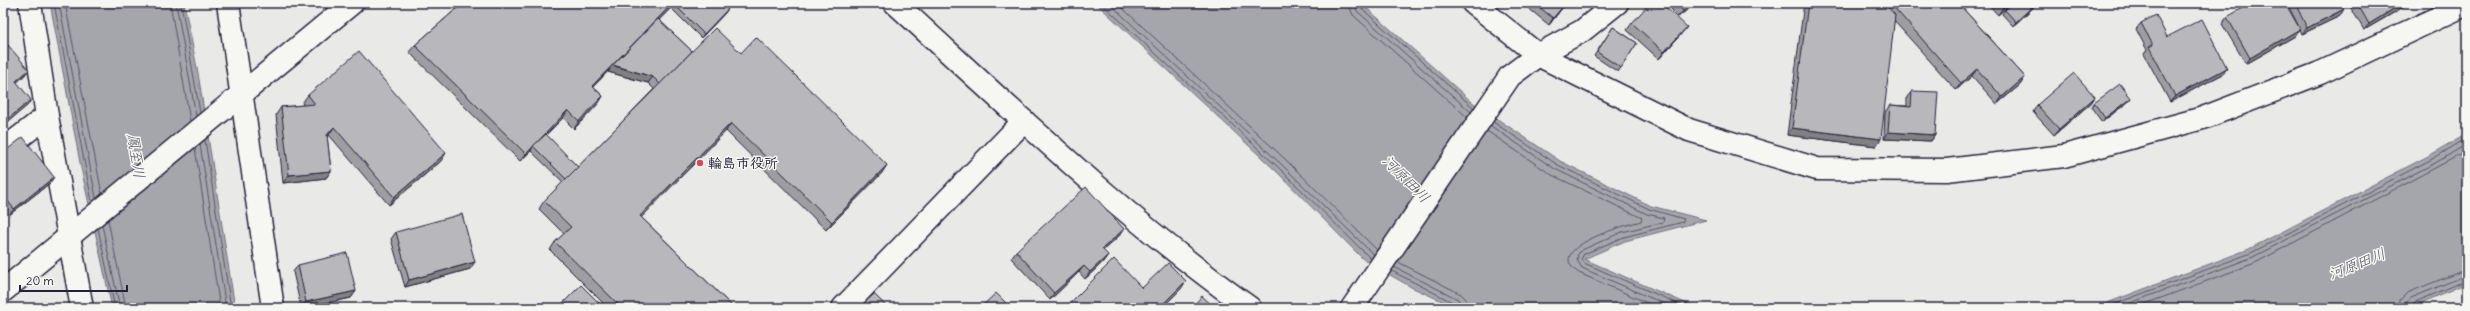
<svg xmlns="http://www.w3.org/2000/svg" width="2470" height="311" font-family="Delius,'Klee One',sans-serif">
	<style>
		.water { fill: #a5a5ac; stroke: #71717f }
		.lines { fill: none; stroke-linecap: round; stroke-linejoin: round }
		.shore { stroke: #565668; stroke-width: 1 }
		.street-casing { stroke: #22223b; stroke-width: 25 }
		.secondary-casing { stroke: #22223b; stroke-width: 25 }
		.street { stroke: #f6f6f2; stroke-width: 22 }
		.secondary { stroke: #f6f6f2; stroke-width: 22 }
		.wall { fill: #9e9ea2; stroke: #22223b; fill-rule: evenodd }
		.shaded-wall { fill: #818184; stroke: #22223b }
		.building { fill: #b8b8bc; stroke: #22223b }
		.poi-dot { fill: #d1495b; stroke: #f6f6f2; stroke-width: 1.5 }
		.labels { text-anchor: middle; stroke-width: 3; stroke-linejoin: round; paint-order: stroke }
		.poi-label { font-size: 14px; font-weight: bold; fill: #22223b; stroke: #f6f6f2; text-anchor: start }
		.water-label { font-size: 15px; font-style: italic; fill: #565668; stroke: #f6f6f2 }
	</style>
	<rect width="100%" height="100%" fill="#e9e9e7"/>
	<filter id="ink" filterUnits="userSpaceOnUse"><feTurbulence type="fractalNoise" baseFrequency=".025" numOctaves="2"/><feDisplacementMap in="SourceGraphic" scale="8" xChannelSelector="R" yChannelSelector="G"/><feConvolveMatrix kernelMatrix="1 2 1 2 8 2 1 2 1" color-interpolation-filters="sRGB"/></filter>
	<g filter="url(#ink)">
		<g class="water">
			<polygon points="50,3 184,3 198,73 235,308 112,308 81,168"/>
			<polygon points="1096,3 1361,3 1472,102 1560,161 1651,206 1706,220 1625,241 1584,259 1685,303 1704,308 1457,308 1411,287 1364,260 1275,170"/>
			<polygon points="2467,134 2467,283 2410,308 2094,308 2249,249 2432,154"/>
		</g>
		<g class="lines">
			<g class="shore">
				<polyline points="54,3 92,202"/>
				<polyline points="59,3 96,198"/>
				<polyline points="65,3 102,194"/>
				<polyline points="170,3 190,121"/>
				<polyline points="176,3 196,116"/>
				<polyline points="181,3 200,113"/>
				<polyline points="1101,3 1278,167 1371,259"/>
				<polyline points="1109,3 1281,164 1374,255"/>
				<polyline points="1117,3 1285,159 1377,250"/>
				<polyline points="1348,3 1353,15 1467,117"/>
				<polyline points="1354,3 1357,11 1471,112"/>
				<polyline points="1359,3 1361,8 1474,108"/>
				<polyline points="1493,122 1558,165 1649,209 1684,219 1683,222 1624,237 1584,254 1581,259 1584,263 1688,308"/>
				<polyline points="1491,126 1555,169 1647,214 1664,218 1663,222 1622,232 1582,250 1578,254 1577,260 1582,268 1674,308"/>
				<path d="M1487,131L1552,175L1642,218L1641,221C1627,225 1540,248 1579,273L1659,308"/>
				<polyline points="205,140 231,308"/>
				<polyline points="200,144 226,308"/>
				<polyline points="195,148 220,308"/>
				<polyline points="108,220 126,308"/>
				<polyline points="102,225 120,308"/>
				<polyline points="98,228 115,308"/>
				<polyline points="1398,262 1461,294 1466,299 1468,308"/>
				<polyline points="1394,267 1458,299 1462,308"/>
				<polyline points="1392,271 1454,303 1457,308"/>
				<polyline points="2104,308 2251,253 2434,158 2467,138"/>
				<polyline points="2117,308 2253,257 2437,162 2467,144"/>
				<polyline points="2134,308 2255,263 2467,151"/>
				<polyline points="2399,308 2400,300 2407,293 2467,269"/>
				<polyline points="2405,308 2406,302 2411,298 2467,275"/>
				<polyline points="2410,308 2413,303 2467,280"/>
			</g>
			<g class="street-casing">
				<g id="street">
					<polyline points="30,3 47,116 82,308"/>
					<polyline points="228,3 273,308"/>
					<polyline points="3,150 47,116"/>
					<polyline points="1352,308 1510,76 1538,55 1582,31 1617,3"/>
				</g>
			</g>
			<g class="secondary-casing">
				<g id="secondary">
					<path d="M895,3C1010,108 1124,218 1250,308"/>
					<polyline points="1473,3 1538,55 1689,130 1817,169 1947,170 2064,156 2203,118 2320,73 2467,4"/>
					<polyline points="3,291 352,3"/>
					<polyline points="843,308 1024,121"/>
				</g>
			</g>
			<use href="#street" class="street"/>
			<use href="#secondary" class="secondary"/>
		</g>
		<g class="wall">
			<path d="M463,3H722L725,13L701,38L671,8L659,20L692,51L741,53L882,173L826,230L726,131L641,217L734,308H608L550,250L555,242L564,234L539,209L544,201L563,182L531,151L520,161L409,52L415,45ZM610,69L608,72L648,83L654,89L578,167L546,135L563,118L574,129L598,104L603,96L593,87Z"/>
			<polygon points="1522,3 1566,3 1549,25"/>
			<polygon points="1666,3 1696,3 1678,17"/>
			<polygon points="1804,3 1958,3 2025,77 2020,85 1997,104 1972,76 1956,90 1894,21 1876,146 1787,135"/>
			<polygon points="1987,3 2011,3 1998,15"/>
			<polygon points="2287,3 2341,3 2340,16 2302,34 2300,29 2295,36 2246,64 2222,24 2227,17 2299,27"/>
			<polygon points="2348,3 2405,3 2402,8 2364,30"/>
			<polygon points="2035,6 2013,26 2002,14 2005,10"/>
			<polygon points="1632,23 1682,33 1659,59 1627,30"/>
			<polygon points="2141,23 2167,37 2227,68 2223,74 2170,102 2144,54 2147,50 2136,29"/>
			<polygon points="1613,27 1637,43 1618,72 1594,56"/>
			<polygon points="1912,91 1935,135 1931,141 1884,139 1885,112 1890,105 1907,106 1907,97"/>
			<polygon points="308,95 441,161 389,205 329,135 327,136 331,171 326,178 283,183 276,115 281,107 304,105 302,103"/>
			<polygon points="2095,97 2091,103 2054,135 2033,112 2037,105"/>
			<polygon points="2128,102 2102,122 2091,107 2094,103"/>
			<polygon points="3,153 50,183 9,215 3,208"/>
			<polygon points="396,232 470,269 405,287 391,239"/>
			<polygon points="1120,235 1103,250 1103,262 1085,279 1079,272 1050,300 1011,258 1016,251"/>
			<polygon points="298,265 356,291 351,298 304,308 301,308 293,272"/>
		</g>
		<g class="shaded-wall">
			<polygon points="673,3 674,3 671,8 614,66 653,77 648,83 608,72 610,69 587,93 592,86"/>
			<polygon points="1566,3 1549,25 1553,18"/>
			<polygon points="1692,3 1696,3 1678,17 1683,11"/>
			<polygon points="2008,3 2011,3 1998,15 2003,7"/>
			<polygon points="2036,3 2035,6 2013,26 2016,22"/>
			<polygon points="2403,3 2405,3 2402,8 2364,30 2369,24"/>
			<polygon points="728,9 725,13 701,38 704,34"/>
			<polygon points="2344,9 2340,16 2302,34 2307,28"/>
			<polygon points="1687,27 1682,33 1659,59 1664,52"/>
			<polygon points="2300,29 2295,36 2246,64 2250,58"/>
			<polygon points="2227,68 2223,74 2170,102 2175,96"/>
			<polygon points="1977,69 1972,76 1956,90 1961,83"/>
			<polygon points="29,70 24,76 11,88 16,81"/>
			<polygon points="2025,77 2020,85 1997,104 2002,97"/>
			<polygon points="603,96 598,104 574,129 579,121"/>
			<polygon points="2095,97 2091,103 2054,135 2059,129"/>
			<polygon points="2131,98 2128,102 2102,122 2105,118"/>
			<polygon points="31,100 27,106 3,126 3,123"/>
			<polygon points="568,110 563,118 534,147 533,146 531,151 520,161 526,154"/>
			<polygon points="731,123 726,131 635,224 640,216"/>
			<polygon points="334,127 329,135 322,142 327,135"/>
			<polygon points="1792,128 1881,139 1876,146 1787,135"/>
			<polygon points="1888,132 1935,135 1931,141 1884,139"/>
			<polygon points="446,153 441,161 389,205 394,197"/>
			<polygon points="887,165 882,173 826,230 832,222"/>
			<polygon points="331,171 326,178 283,183 289,175"/>
			<polygon points="54,177 50,183 9,215 14,209"/>
			<polygon points="1124,229 1120,235 1098,255 1102,249"/>
			<polygon points="1108,255 1103,262 1085,279 1090,272"/>
			<polygon points="475,262 470,269 405,287 409,280"/>
			<polygon points="1084,266 1079,272 1050,300 1054,293"/>
			<polygon points="1186,281 1181,289 1162,308 1159,308"/>
			<polygon points="356,291 351,298 302,308 306,302"/>
		</g>
		<g class="building">
			<polygon points="463,3 673,3 592,86 603,96 579,121 568,110 526,154 415,45"/>
			<polygon points="674,3 722,3 728,9 704,34 674,4"/>
			<polygon points="1534,3 1566,3 1553,18"/>
			<polygon points="1650,3 1661,3 1687,27 1664,52 1632,23"/>
			<polygon points="1676,3 1692,3 1683,11"/>
			<polygon points="1808,3 1884,3 1895,15 1881,139 1792,128"/>
			<polygon points="1890,3 1958,3 2025,77 2002,97 1977,69 1961,83"/>
			<polygon points="1999,3 2008,3 2003,7"/>
			<polygon points="2013,3 2036,3 2016,22 2005,10"/>
			<polygon points="2252,3 2285,3 2300,29 2250,58 2227,17"/>
			<polygon points="2295,3 2341,3 2344,9 2307,28"/>
			<polygon points="2357,3 2403,3 2369,24"/>
			<polygon points="2156,15 2167,37 2202,19 2227,68 2175,96 2149,47 2153,45 2141,23"/>
			<polygon points="658,19 692,51 660,84 653,77 613,65"/>
			<polygon points="1613,27 1637,43 1621,68 1597,52"/>
			<polygon points="715,28 741,53 756,37 887,165 832,222 731,123 640,216 734,308 622,308 555,242 571,227 544,201"/>
			<polygon points="8,45 29,70 16,81 31,100 3,123 3,50"/>
			<polygon points="359,51 446,153 394,197 334,127 327,135 331,171 289,175 281,107 315,104 308,95"/>
			<polygon points="2074,73 2095,97 2059,129 2037,105"/>
			<polygon points="2120,84 2131,98 2105,118 2094,103"/>
			<polygon points="1912,91 1938,92 1935,135 1888,132 1890,105 1911,107"/>
			<polygon points="546,134 578,167 566,179 533,146"/>
			<polygon points="23,137 54,177 14,209 4,196 3,197 3,153"/>
			<polygon points="1086,187 1124,229 1102,249 1108,255 1090,272 1084,266 1054,293 1016,251"/>
			<polygon points="462,214 475,262 409,280 396,232"/>
			<polygon points="347,253 356,291 306,302 298,265"/>
			<polygon points="1114,259 1142,288 1168,263 1186,281 1159,308 1065,308"/>
			<polygon points="581,285 604,308 558,308"/>
			<polygon points="996,293 1011,308 980,308"/>
			<polygon points="874,294 888,308 859,308"/>
			<polygon points="1202,296 1215,308 1191,308"/>
			<polygon points="469,304 470,308 445,308"/>
		</g>
	</g>
	<circle class="poi-dot" cx="700" cy="163" r="4"/>
	<g class="labels">
		<g class="poi-label">
			<text x="708" y="168">輪島市役所</text>
		</g>
		<g class="water-label">
			<text transform="translate(136 156) rotate(81)" y="5">鳳至川</text>
			<text transform="translate(1406 179) rotate(45)" y="5">河原田川</text>
			<text transform="translate(2357 264) rotate(-22)" y="5">河原田川</text>
		</g>
	</g>
	<rect width="2470" height="311" fill="none" stroke="#f6f6f2" stroke-width="16"/>
	<rect x="8" y="8" width="2454" height="295" fill="none" stroke="#22223b" stroke-width="1.5" filter="url(#ink)"/>
	<path d="M20 285v6h107v-6" fill="none" stroke="#22223b" stroke-width="2"/>
	<text x="26" y="285" font-size="12" fill="#22223b" stroke="#f6f6f2" stroke-width="3" paint-order="stroke">20 m</text>
</svg>
